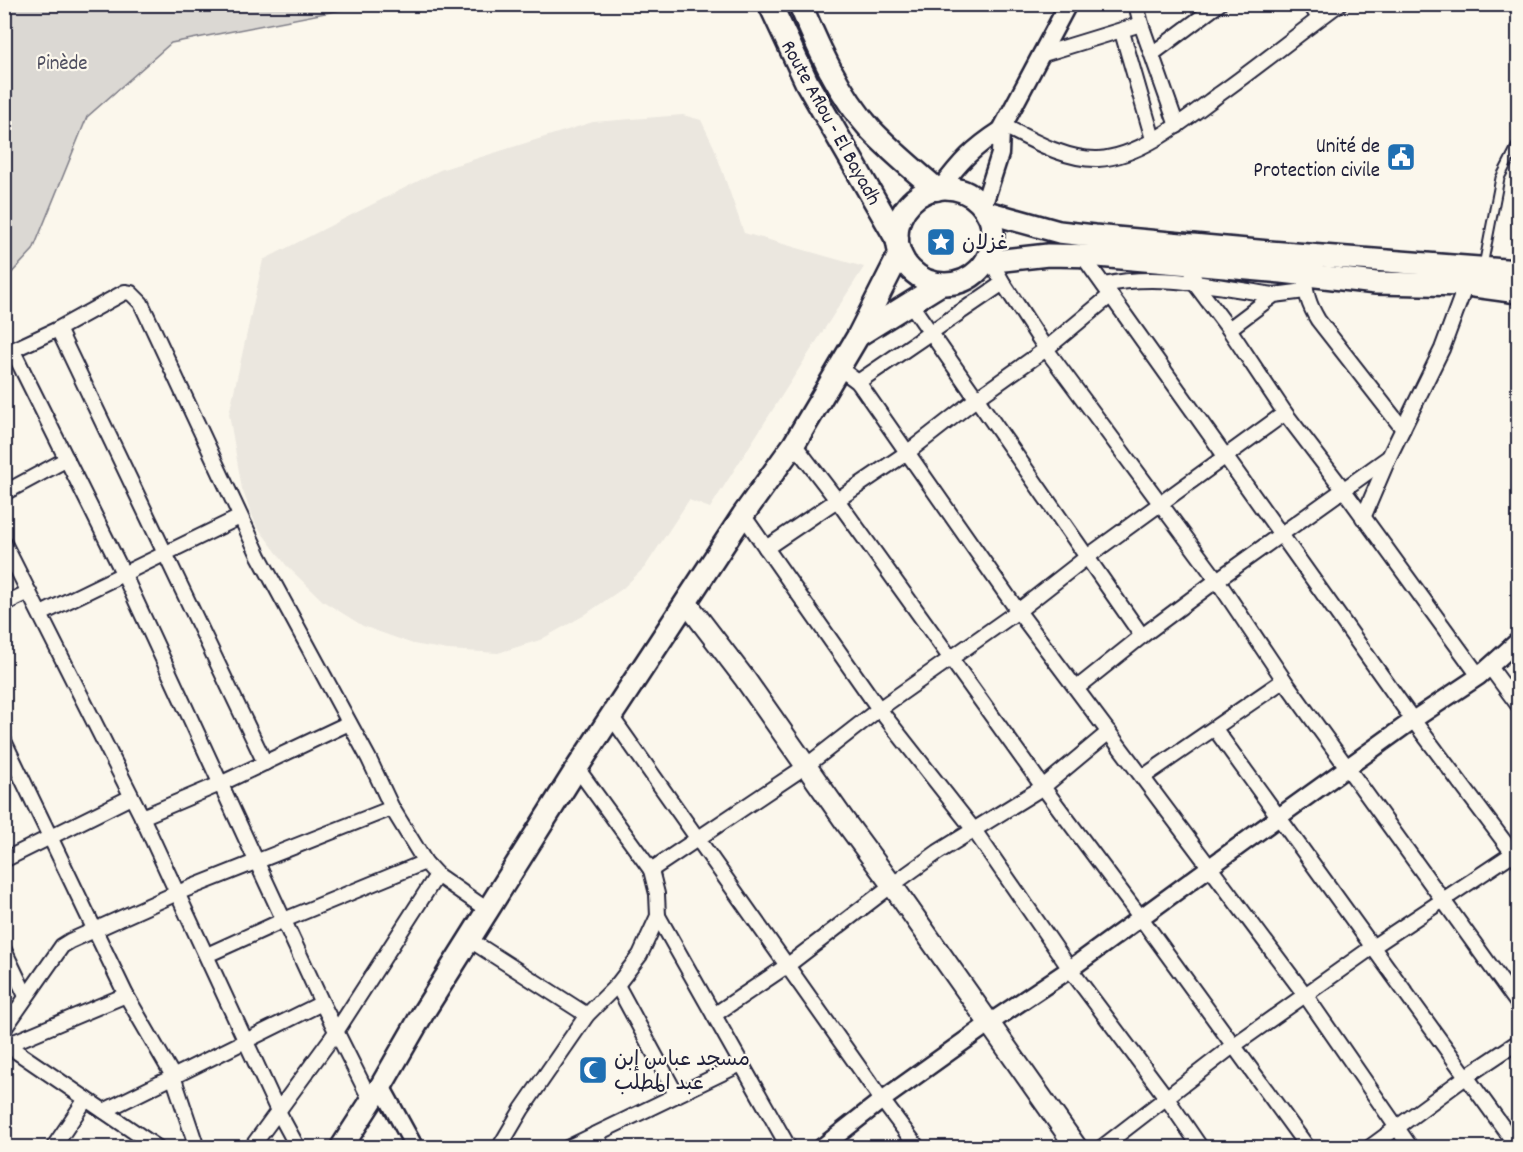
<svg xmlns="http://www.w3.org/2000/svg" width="1523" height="1152" font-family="Dekko,'Playpen Sans Arabic',sans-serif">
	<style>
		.built { fill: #ebe7df }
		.green { fill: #dbd8d3; stroke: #7e7d87; stroke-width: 1.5 }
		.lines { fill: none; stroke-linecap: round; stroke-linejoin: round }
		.service-casing { stroke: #22223b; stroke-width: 11 }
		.minor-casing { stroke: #22223b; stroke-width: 18 }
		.tertiary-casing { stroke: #22223b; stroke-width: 21 }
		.secondary-casing { stroke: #22223b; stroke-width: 24 }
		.primary-casing { stroke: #22223b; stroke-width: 26 }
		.trunk-casing { stroke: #22223b; stroke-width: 27 }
		.service { stroke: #fbf7ec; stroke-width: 7 }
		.minor { stroke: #fbf7ec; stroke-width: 14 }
		.tertiary { stroke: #fbf7ec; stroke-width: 16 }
		.secondary { stroke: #fbf7ec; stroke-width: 20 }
		.primary { stroke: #fbf7ec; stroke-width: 21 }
		.trunk { stroke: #fbf7ec; stroke-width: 22 }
		.labels { text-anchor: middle; stroke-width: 4.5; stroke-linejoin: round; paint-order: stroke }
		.park-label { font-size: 21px; fill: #505061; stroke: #fbf7ec }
		.street-label { font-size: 21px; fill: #22223b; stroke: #fbf7ec }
		.poi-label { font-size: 21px; fill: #22223b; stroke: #fbf7ec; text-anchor: start }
	</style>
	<rect width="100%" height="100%" fill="#fbf7ec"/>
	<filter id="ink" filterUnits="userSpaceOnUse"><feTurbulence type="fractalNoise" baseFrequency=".0167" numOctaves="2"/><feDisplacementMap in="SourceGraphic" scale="12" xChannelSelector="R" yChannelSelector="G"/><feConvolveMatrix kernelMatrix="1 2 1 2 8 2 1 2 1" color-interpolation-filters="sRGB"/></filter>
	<g filter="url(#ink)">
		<polygon class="built" points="683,115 701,120 714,147 744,233 864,267 710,508 689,500 645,567 622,589 583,616 540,640 498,653 448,650 413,644 363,626 323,601 286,565 256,525 242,489 229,414 263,260 440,170 593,122"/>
		<polygon class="green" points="5,4 367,4 367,5 171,43 87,117 33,250 5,280"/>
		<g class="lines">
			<g class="service-casing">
				<polyline id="service" points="1483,266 1500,178 1518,143"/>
			</g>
			<g class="minor-casing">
				<g id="minor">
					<polyline points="1310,4 1319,18"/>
					<polyline points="1141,24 1177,126"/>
					<polyline points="1122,32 1153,139"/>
					<polyline points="1152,54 1219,4"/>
					<polyline points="1040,55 1141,24 1136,4"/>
					<path d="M1004,126C1032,140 1065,160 1098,159C1140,157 1185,120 1218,95C1259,66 1298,34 1339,4"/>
					<polyline points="1082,255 1413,720 1518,860"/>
					<polyline points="991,261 1003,283 1046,349 1217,580 1284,680 1518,1004"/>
					<polyline points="1190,264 1196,285 1229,329 1285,413 1343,489 1479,676"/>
					<path d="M1305,275C1305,293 1309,305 1318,320L1403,429"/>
					<path d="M1104,285C1158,272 1219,287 1274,295"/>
					<polyline points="910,303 1142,636"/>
					<polyline points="58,329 265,763"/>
					<polyline points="1229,329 1274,295 1305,291"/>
					<polyline points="13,351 124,575 322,1003 371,1101"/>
					<polyline points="4,354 58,329 125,292 131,293 141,303 259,556 369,759 392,808 425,862 437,875 489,911"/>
					<polyline points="838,367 858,382 1018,611 1306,996 1411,1148"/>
					<polyline points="858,382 1003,283"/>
					<polyline points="794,444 837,500 1043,787 1141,918 1308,1148"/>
					<polyline points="4,493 67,459"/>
					<polyline points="743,515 879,709 974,830 1070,969 1166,1097 1201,1148"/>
					<polyline points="1363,518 1389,457"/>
					<polyline points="4,543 142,817 278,1111 298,1148"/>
					<polyline points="766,548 908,452 976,399 1046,349 1111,295"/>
					<polyline points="4,604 29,592"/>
					<polyline points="41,614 240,517"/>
					<polyline points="1490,667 1518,705"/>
					<polyline points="1077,688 1142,636 1217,580 1389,457 1442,349 1468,279"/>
					<polyline points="611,716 882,1100 918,1148"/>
					<polyline points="1215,729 1518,1148"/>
					<polyline points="4,741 126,995 173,1076 197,1148"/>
					<polyline points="577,768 651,870"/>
					<polyline points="1143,777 1284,680"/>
					<polyline points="142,817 220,784 349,723"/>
					<polyline points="4,860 131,797"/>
					<polyline points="658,916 789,1148"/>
					<polyline points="470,940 587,1015"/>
					<polyline points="4,950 26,996"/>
					<polyline points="207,955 284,920 425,862"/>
					<polyline points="617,985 676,1094"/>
					<polyline points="714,1015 788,965 892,885 938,852 1043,787 1109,732"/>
					<polyline points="4,1029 62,946 70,941 177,893 392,808"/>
					<polyline points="4,1043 158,1148"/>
					<polyline points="7,1045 126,995"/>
					<polyline points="104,1111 322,1003"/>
					<polyline points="595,1134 603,1148"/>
					<polyline points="53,1148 86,1099"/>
					<polyline points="251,1148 336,1032 437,875"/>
					<polyline points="499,1148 522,1109 587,1015 617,985 640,955 658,916 657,894 651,870 806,766 879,709 1018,611 1087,557 1285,413"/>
					<polyline points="567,1148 741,1064"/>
					<polyline points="1101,1148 1233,1046 1374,946 1518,850"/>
					<polyline points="1369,1148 1467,1076 1518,1042"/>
				</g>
			</g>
			<g class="tertiary-casing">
				<g id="tertiary">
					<path d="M940,189C960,162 973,148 1001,130"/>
					<polyline points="983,207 1000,154 1001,130 1068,4"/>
					<polyline points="381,1086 415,1148"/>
					<polyline points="821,1148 882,1100 991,1022 1070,969 1280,816 1413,720 1479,676 1518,641"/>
				</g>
			</g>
			<g class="secondary-casing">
				<polyline id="secondary" points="686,602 745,679 844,820 892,885 1077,1148"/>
			</g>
			<g class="primary-casing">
				<g id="primary">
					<circle cx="945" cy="236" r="48"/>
					<polyline points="987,212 1059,232 1094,236 1269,252 1518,271"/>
					<polyline points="986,262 1048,255 1098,256 1282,272 1376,283 1467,285 1518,292"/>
					<polyline points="859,335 941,284"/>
					<polyline points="341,1148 381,1086 423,1013 577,768 743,515 794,444 858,336 900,253"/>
				</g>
			</g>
			<g class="trunk-casing">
				<g id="trunk">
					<polyline points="770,4 807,83 897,239"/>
					<path d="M800,4C819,49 838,93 871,130C891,151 914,170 936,189"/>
				</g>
			</g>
			<use href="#service" class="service"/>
			<use href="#minor" class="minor"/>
			<use href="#tertiary" class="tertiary"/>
			<use href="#secondary" class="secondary"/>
			<use href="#primary" class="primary"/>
			<use href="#trunk" class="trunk"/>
		</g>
	</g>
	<defs>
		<g id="civic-square" transform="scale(1.5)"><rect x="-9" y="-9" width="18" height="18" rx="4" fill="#1f6fb2" stroke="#fbf7ec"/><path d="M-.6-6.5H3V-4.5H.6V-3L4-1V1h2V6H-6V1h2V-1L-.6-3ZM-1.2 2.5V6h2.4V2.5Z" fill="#fff"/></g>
		<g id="sight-square" transform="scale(1.5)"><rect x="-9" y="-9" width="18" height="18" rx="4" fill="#1f6fb2" stroke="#fbf7ec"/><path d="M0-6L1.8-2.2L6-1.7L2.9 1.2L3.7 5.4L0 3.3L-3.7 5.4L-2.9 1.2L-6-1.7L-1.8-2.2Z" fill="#fff"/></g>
		<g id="mosque-square" transform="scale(1.5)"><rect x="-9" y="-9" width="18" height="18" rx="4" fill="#1f6fb2" stroke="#fbf7ec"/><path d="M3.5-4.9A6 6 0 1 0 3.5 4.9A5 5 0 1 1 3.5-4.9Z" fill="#fff"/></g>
	</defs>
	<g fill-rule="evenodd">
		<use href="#civic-square" x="1401" y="157"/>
		<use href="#sight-square" x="941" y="242"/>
		<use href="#mosque-square" x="593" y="1070"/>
	</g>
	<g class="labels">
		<g class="park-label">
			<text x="62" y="69">Pinède</text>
		</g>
		<g class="street-label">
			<text transform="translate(832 122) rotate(61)" y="7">Route Aflou - El Bayadh</text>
		</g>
		<g class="poi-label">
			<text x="1380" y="152" text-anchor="end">Unité de<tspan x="1380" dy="24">Protection civile</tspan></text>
			<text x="962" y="249">غزلان</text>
			<text x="614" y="1065">مسجد عباس إبن<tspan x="614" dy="24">عبد المطلب</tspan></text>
		</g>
	</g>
	<rect width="1523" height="1152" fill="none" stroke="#fbf7ec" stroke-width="24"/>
	<rect x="12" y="12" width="1499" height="1128" fill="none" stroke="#22223b" stroke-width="2" filter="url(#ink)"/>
</svg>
